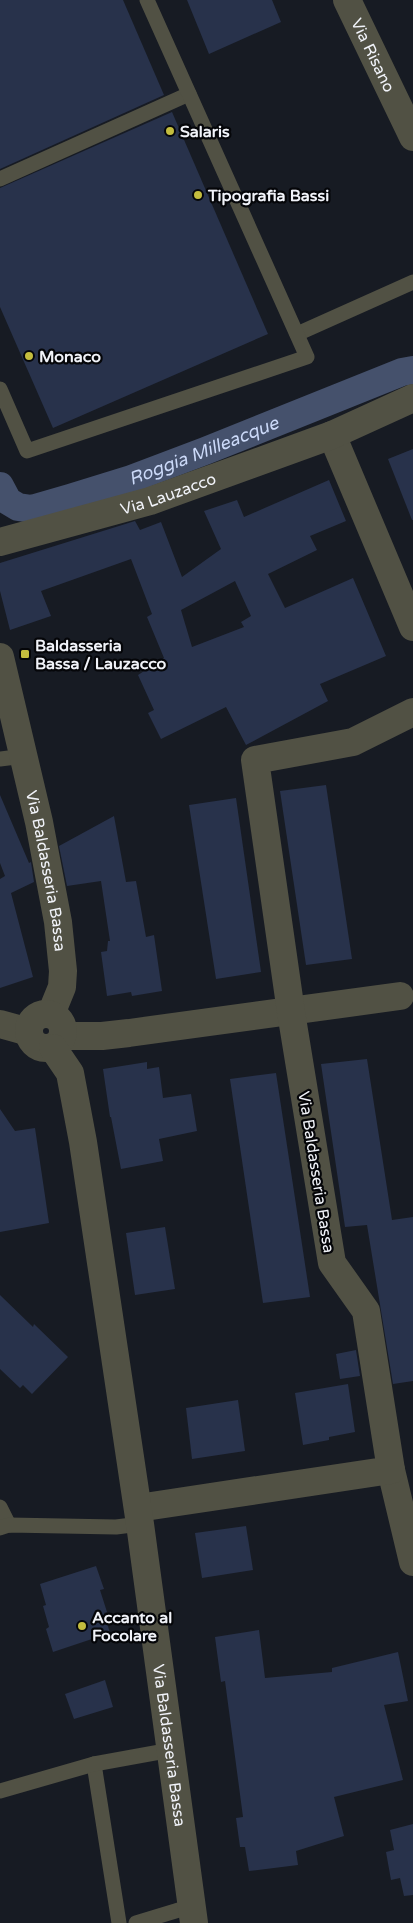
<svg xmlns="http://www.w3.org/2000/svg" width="413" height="1923" font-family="'Varela Round',sans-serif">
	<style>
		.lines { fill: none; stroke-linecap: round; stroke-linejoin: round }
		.canal { stroke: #45516c; stroke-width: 28 }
		.building { fill: #28324b; fill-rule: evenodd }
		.service { stroke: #515144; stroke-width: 15 }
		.minor { stroke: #515144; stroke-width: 28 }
		.tertiary { stroke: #515144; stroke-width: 28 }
		.poi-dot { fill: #c4bd3e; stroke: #050609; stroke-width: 2 }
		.labels { text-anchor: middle; stroke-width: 4.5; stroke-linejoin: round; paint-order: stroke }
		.street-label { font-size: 16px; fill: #f1f3f9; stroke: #050609 }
		.poi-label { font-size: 16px; font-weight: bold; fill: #f1f3f9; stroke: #050609; text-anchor: start }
		.water-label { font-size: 18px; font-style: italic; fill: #ccdaf9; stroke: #050609 }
	</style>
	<rect width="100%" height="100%" fill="#171b23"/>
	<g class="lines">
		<path class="canal" id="s1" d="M0,486L8,501L18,507L32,509L70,498L131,479L205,451L402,372L413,370"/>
	</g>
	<g class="building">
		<polygon points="0,0 123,0 164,95 0,169"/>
		<polygon points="187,0 272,0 281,22 209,54"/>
		<polygon points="172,112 268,334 53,428 0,307 0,188"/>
		<polygon points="413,449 413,520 412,520 388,459"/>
		<path d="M329,480L346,521L310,536L317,550L268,574L285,608L353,578L386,656L320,684L328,701L246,745L226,707L161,739L148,713L154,710L138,675L164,658L147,617L152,614L131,559L41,591L51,616L10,630L0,591V563L135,521L140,530L161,522L182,577L221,549L204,511L237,500L244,517ZM235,581L251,616L241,622L244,627L192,647L181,610Z"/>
		<polygon points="326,785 352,959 306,965 280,791"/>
		<polygon points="0,795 29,863 31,862 34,882 11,893 33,977 0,988 0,879 5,876 0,863"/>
		<polygon points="236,798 261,972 216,979 189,805"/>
		<polygon points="114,816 126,882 136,881 146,937 154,935 162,991 132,996 131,992 107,996 101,952 107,951 108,941 110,941 101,881 67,886 59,846"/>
		<polygon points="367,1059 392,1220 413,1217 413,1381 393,1384 367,1225 345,1227 321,1064"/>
		<polygon points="147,1062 147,1069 159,1067 163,1098 191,1094 197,1131 159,1139 163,1161 121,1169 111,1117 110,1117 103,1069"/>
		<polygon points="276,1073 310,1297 263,1303 230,1079"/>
		<polygon points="0,1109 15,1131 35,1128 49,1223 0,1232"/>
		<polygon points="165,1227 175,1289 135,1295 126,1233"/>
		<polygon points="0,1295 33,1327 34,1324 68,1357 32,1394 23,1385 20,1388 0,1369"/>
		<polygon points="356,1350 360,1376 340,1379 336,1354"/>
		<polygon points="348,1384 355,1432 329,1437 329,1440 303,1445 295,1393"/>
		<polygon points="238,1400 245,1451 192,1459 186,1408"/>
		<polygon points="246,1526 253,1570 202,1578 195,1533"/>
		<polygon points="96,1566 104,1589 100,1590 107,1612 104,1613 110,1633 53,1652 46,1629 49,1627 43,1606 46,1605 40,1584"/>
		<polygon points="259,1630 265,1678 332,1672 332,1668 398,1652 408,1701 384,1705 403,1780 334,1797 344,1836 296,1851 298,1865 249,1871 245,1847 240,1847 236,1818 243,1817 225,1681 221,1682 215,1637"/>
		<polygon points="105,1680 113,1707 74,1719 65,1694"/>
		<polygon points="413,1824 413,1895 404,1896 400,1878 391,1880 386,1852 394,1850 390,1830"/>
	</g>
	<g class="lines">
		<g class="service">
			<polyline points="0,179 189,94"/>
			<polyline points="297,334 413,282"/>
			<polyline points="0,389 27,451 307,357 147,0"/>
			<polyline points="0,759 24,756"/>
			<polyline points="0,1507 9,1525"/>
			<polyline points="0,1528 9,1525 116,1527 140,1524"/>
			<polyline points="94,1764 119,1923"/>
			<polyline points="0,1791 94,1764 171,1750"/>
			<polyline points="136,1923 192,1906"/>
		</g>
		<g class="minor">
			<path id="s2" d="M347,0L413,137"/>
			<polyline points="332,435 413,627"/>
			<path id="s3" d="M0,542L150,501L332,435L413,398"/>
			<polyline points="0,1024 29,1032"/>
			<polyline points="63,1036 102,1036 129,1033 400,996"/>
			<polyline points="391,1470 413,1562"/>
			<polyline points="138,1508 391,1470 366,1311 332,1263 291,1012 255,760 353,742 413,712"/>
		</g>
		<g class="tertiary">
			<path id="s4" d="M0,657L39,822L58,922L63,971L62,987L51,1014"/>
			<circle cx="46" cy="1031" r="17"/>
			<path id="s5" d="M53,1048L70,1073L83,1142L140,1524L194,1923"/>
		</g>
	</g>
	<g class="poi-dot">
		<circle cx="170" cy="131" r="5"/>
		<circle cx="198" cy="195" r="5"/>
		<circle cx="29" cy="356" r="5"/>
		<rect x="20" y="649" width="10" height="10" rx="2.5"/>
		<circle cx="82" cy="1626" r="5"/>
	</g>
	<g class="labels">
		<g class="street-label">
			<text dy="6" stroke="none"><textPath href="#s2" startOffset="61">Via Risano</textPath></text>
			<text dy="6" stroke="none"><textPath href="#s3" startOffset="175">Via Lauzacco</textPath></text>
			<text dy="6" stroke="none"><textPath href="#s4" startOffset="219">Via Baldasseria Bassa</textPath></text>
			<text transform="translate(317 1172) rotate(81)" y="6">Via Baldasseria Bassa</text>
			<text dy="6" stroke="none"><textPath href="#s5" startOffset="710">Via Baldasseria Bassa</textPath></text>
		</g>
		<g class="poi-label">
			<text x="180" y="137">Salaris</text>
			<text x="208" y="201">Tipografia Bassi</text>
			<text x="39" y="362">Monaco</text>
			<text x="35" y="651">Baldasseria<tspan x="35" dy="18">Bassa / Lauzacco</tspan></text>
			<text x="92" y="1623">Accanto al<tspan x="92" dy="18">Focolare</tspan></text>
		</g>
		<g class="water-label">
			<text dy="6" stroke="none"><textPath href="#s1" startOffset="224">Roggia Milleacque</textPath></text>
		</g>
	</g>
</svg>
